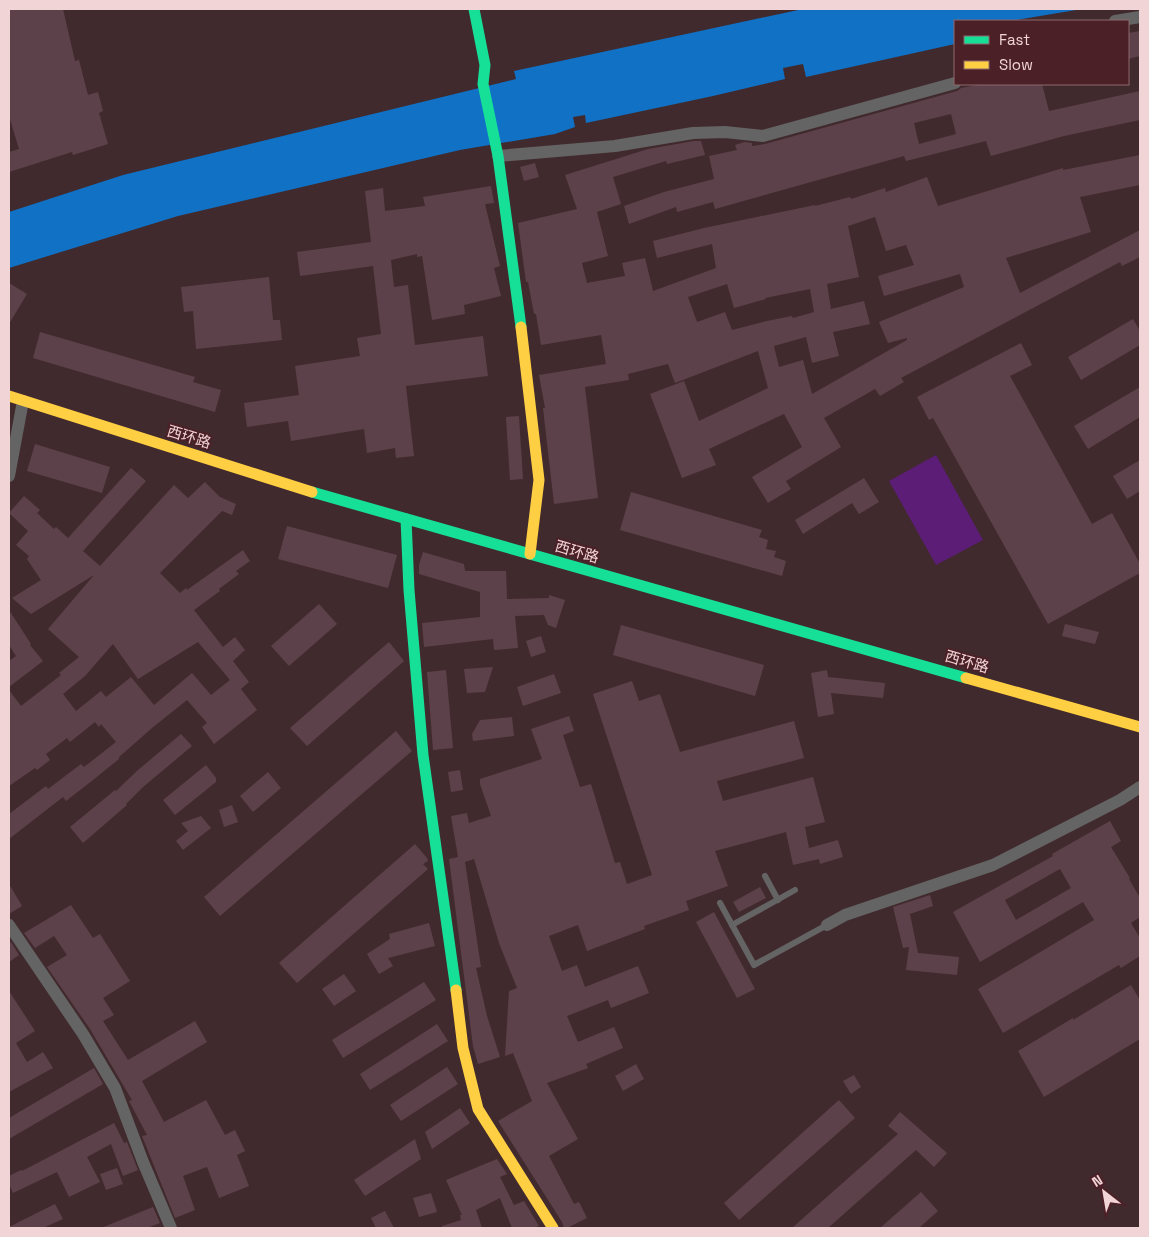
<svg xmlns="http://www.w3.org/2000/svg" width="1149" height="1237" font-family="'Space Grotesk','Noto Sans SC',sans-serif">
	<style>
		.green { fill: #5b1d75 }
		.water { fill: #1071c5 }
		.building { fill: #5d414a; fill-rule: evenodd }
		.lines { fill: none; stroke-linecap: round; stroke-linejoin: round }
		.lane { stroke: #646465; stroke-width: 6 }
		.street { stroke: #646465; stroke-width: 12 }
		.fast { stroke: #16e098; stroke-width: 11 }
		.slow { stroke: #ffcf43; stroke-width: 11 }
		.labels { text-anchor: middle; stroke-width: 4; stroke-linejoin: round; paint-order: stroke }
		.street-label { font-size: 15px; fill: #f1d4d6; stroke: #4b2027 }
	</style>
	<rect width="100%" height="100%" fill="#412a2d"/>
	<polygon class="green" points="936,455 983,540 936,565 889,481"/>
	<polygon class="water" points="803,9 1082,9 1010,21 955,21 955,44 806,77 803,64 783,68 785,79 713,96 586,123 585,115 573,117 575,127 555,134 460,150 178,216 9,268 9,212 123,175 516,79 514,71"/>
	<g class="building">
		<polygon points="9,9 63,9 75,61 79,60 88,95 98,92 103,111 99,113 108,144 73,155 72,152 9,172 9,152 19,149 9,116"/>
		<polygon points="1140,31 1140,56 1128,59 1128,33"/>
		<path d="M982,84H1042L1049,111L1140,91V120L1064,136L991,156L986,141L906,161L904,156L715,209L713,202L677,212L676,207L629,224L624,206L664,192L714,179L709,156L737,150L735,145L744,142L752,143V146L765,144L957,91L961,88ZM951,114L956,134L919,144L914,123Z"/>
		<path d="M694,141H701L705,155L667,164L666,161L613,177L621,204L597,212L608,256L582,263L587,283L625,276L622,263L645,258L653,291L716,268L712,244L657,258L653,241L704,228L815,205V206L850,197L851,199L885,188L886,192L927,177L938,206L1063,168V170L1140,155V185L1080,197L1091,232L1006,258L1020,293L1140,230V257L1122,266L1120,262L901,378L904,382L880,396L875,389L824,418L841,447L786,481L791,489L768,503L752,477L802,447L784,414L709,449L716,465L682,478L650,394L684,381L699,421L768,388L758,351L675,383L668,364L628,374L629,380L585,387L598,498L554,504L543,408H545L539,375L606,364L601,335L541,345L536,314H534L528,282H526L518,223L577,209L565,175L648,149ZM875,217L886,251L906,245L914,265L878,276L884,296L960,274L964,287L879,322L888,343L907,338V340L812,394L803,360L779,367L774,346L806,337L812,363L839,356L833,332L870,324L864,301L831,309L827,284L859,277L848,226ZM727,284L734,308L766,299L765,298L810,289L814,312L793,318L792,316L767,321L732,330L725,312L697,322L688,297Z"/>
		<polygon points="535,163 539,177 524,181 520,167"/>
		<polygon points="491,186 494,203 485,204 500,266 494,268 501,296 464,305 465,314 432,320 422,256 417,257 417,254 391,260 394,287 408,285 415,345 483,336 488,376 406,386 414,456 396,458 395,448 367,453 364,429 291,441 288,421 247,427 244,403 299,395 295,366 360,356 357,338 381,334 373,266 300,276 297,252 371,242 365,191 383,188 385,211 425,206 423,197"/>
		<polygon points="269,277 273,320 280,320 282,340 196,349 193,311 184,312 181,287"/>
		<polygon points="9,283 27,294 9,324"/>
		<polygon points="1133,319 1140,331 1140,345 1081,380 1068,357"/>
		<polygon points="40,332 195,377 193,382 221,390 215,412 33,358"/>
		<polygon points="1021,343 1032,365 1010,376 1092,524 1112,513 1140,564 1140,573 1048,624 933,418 929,420 917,397"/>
		<polygon points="1140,387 1140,417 1088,449 1074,426"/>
		<polygon points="519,416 523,479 510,480 506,417"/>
		<polygon points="35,444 110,467 102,493 27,471"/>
		<polygon points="1140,460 1140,491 1127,499 1113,476"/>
		<path d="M131,468L146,481L83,551L100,566L174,485L188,498L205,482L220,497L236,504L232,515L222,511L160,573L180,593L186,588L187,590L243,550L250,561L236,571L239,574L219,589L220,591L194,610L223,647L235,637L245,650L233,661L249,682L241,689L257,710L214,744L202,727L207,723L187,700L152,728L119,757V759L93,780L66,801L63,797L9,839V814L46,786L48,789L81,764L84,767L116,742L101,724L99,727L95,722L70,742L67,738L46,754L50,760L37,770L35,768L9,786V690L21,706L61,675L59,673L79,657L48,629L94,575L31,614L12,598L41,580L27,559L29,556L16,545L28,531L9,513L24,496L40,510L37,513L54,529L56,527L68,538ZM198,642L230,680L211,695L192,673L154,705L131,677L106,697L101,691L76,711L63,694L85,676L113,644L138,679Z"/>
		<polygon points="864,478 879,502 859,514 852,503 803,534 795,520"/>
		<polygon points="631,492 762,530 759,537 768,540 766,549 776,551 774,557 786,561 782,576 620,530"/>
		<polygon points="287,526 397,555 388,588 278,559"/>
		<polygon points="423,552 464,564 465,571 506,571 507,599 549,598 549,595 565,600 556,628 548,625 544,615 515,616 518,648 494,650 493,639 424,647 422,623 480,617 480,592 419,574 419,565"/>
		<polygon points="319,604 337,624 289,666 271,646"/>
		<polygon points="9,610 31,644 30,645 43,661 9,687 9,661 16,656 9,645"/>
		<polygon points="1065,624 1099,632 1095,644 1062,636"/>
		<polygon points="621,625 764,665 755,696 613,655"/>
		<polygon points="541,636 546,652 531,657 526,641"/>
		<polygon points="389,642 404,661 307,746 290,728"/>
		<polygon points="493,667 485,692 467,693 464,669"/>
		<polygon points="446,670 453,748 433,750 427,672"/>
		<polygon points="827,670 828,677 885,683 883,698 831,693 834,714 818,717 811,673"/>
		<polygon points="554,674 561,693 523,706 517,687"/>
		<polygon points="632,681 639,701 660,694 680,752 794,721 804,758 717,781 723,801 813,777 825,822 805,827 809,848 838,840 843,857 820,864 819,859 793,865 786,832 715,851 728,886 686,901 689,910 644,926 645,929 587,951 578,925 549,936 562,971 577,965 585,987 638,966 649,993 611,1008 608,1000 567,1016 578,1042 614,1027 623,1048 586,1064 588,1068 547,1083 578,1139 549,1156 574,1204 579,1202 587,1218 567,1228 564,1228 562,1222 498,1121 532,1101 513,1053 505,1056 509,991 517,988 499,943 474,859 465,862 481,967 476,968 487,1016 500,1057 478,1064 473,1046 449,859 458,857 451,816 467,813 469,823 491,816 480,784 480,779 542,759 531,729 569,716 574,731 563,735 580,787 591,784 615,863 620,862 627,884 652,875 593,694"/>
		<polygon points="512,717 514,736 473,741 472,734 480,720"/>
		<polygon points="396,731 412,751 220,916 204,897"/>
		<polygon points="181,734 192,746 143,787 126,804 127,805 83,843 70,827 115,790 116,791 138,770"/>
		<polygon points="206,765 216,778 216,782 175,815 163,800"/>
		<polygon points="460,770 463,790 451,792 448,772"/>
		<polygon points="268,772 281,788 253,812 240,796"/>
		<polygon points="232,805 238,822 224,827 219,810"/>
		<polygon points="201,816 211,828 183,850 176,841 188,831 181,823"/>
		<path d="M1110,821L1121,841L1111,847L1130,878L1129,879L1140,898V917L1131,923L1140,938V956L1121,968L1119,965L1003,1033L978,989L1094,920L1083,902L980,962L953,912L1053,856L1052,854ZM1060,869L1071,888L1016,920L1005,900Z"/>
		<polygon points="415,844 427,858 428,861 423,864 428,869 297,983 279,963"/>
		<polygon points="9,884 22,906 9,914"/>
		<polygon points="760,887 766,898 739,912 733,902"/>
		<polygon points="930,895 933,906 910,914 918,953 959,957 957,975 906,970 909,947 903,948 893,907"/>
		<polygon points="71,905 93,938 100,934 130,981 103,998 114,1015 103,1021 128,1060 195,1021 207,1042 142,1081 164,1122 206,1100 225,1135 235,1130 245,1151 237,1155 249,1186 219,1198 207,1167 183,1176 195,1210 175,1218 142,1136 147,1135 129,1101 132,1100 90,1029 47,967 67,955 54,936 35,948 24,933"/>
		<polygon points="714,912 755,989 737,998 696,922"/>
		<polygon points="429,923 435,946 388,958 393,966 379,974 367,954 390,939 389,934"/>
		<polygon points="11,942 19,955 9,962 9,944"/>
		<polygon points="344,974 356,991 334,1006 322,989"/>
		<polygon points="424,982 436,1000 343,1058 332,1040"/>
		<polygon points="1131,985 1140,1000 1140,1039 1044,1097 1018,1051 1073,1018 1073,1020"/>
		<polygon points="9,991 35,1031 16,1043 27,1062 43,1052 53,1068 9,1092"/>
		<polygon points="437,1024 448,1041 370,1090 360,1074"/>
		<polygon points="636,1064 644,1079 623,1091 615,1076"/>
		<polygon points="447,1067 458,1084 401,1121 390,1105"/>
		<polygon points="94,1068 103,1084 9,1139 9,1118"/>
		<polygon points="854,1075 861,1087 851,1094 843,1081"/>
		<polygon points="839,1100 855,1118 739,1220 724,1203"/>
		<polygon points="460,1108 470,1123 432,1149 425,1132"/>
		<polygon points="900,1112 947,1153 934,1167 916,1150 828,1228 792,1228 898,1134 888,1126"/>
		<polygon points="114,1123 124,1143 127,1142 138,1170 123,1176 111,1144 87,1157 100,1182 69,1197 57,1172 13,1193 9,1184 9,1176 21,1170 22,1171"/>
		<polygon points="415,1139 421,1159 365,1196 354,1180"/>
		<polygon points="497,1159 507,1174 500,1177 514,1205 524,1201 539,1226 533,1228 512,1228 500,1198 476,1210 482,1228 442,1228 442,1226 461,1220 460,1215 462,1215 446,1180"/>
		<polygon points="117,1168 123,1184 106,1190 100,1174"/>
		<polygon points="921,1192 938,1211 919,1228 880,1228"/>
		<polygon points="431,1193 437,1212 419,1217 413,1198"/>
		<polygon points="55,1204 63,1219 43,1228 9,1228 9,1227"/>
		<polygon points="153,1207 160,1223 147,1228 101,1228"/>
		<polygon points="385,1211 394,1228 376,1228 371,1218"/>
	</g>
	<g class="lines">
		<g class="lane">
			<polyline points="765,876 778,900"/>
			<polyline points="720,903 754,965 827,925"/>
			<polyline points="732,925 795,890"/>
		</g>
		<g class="street">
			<polyline points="1115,21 1140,17"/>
			<polyline points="498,156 615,146 693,133 725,132 763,136 955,83"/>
			<polyline points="9,476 23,401"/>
			<polyline points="9,925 83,1034 115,1088 143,1162 171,1228"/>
			<polyline points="827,925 845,915 993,865 1120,800 1140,787"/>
		</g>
		<g class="fast">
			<polyline points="474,9 485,65 483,84 498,156 521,327"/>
			<polyline points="312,492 966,678"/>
			<polyline points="406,519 409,590 423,755 456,990"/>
		</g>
		<g class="slow">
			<polyline points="521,327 539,480 530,554"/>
			<polyline points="9,396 312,492"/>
			<polyline points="966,678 1140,727"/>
			<polyline points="456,990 463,1048 478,1109 553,1228"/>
		</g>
	</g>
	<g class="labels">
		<g class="street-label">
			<text transform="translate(189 437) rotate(17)" y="5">西环路</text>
			<text transform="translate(577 552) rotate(16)" y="5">西环路</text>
			<text transform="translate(967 662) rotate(16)" y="5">西环路</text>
		</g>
	</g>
	<rect width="1149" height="1237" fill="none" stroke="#f1d4d6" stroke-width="20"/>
	<rect x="954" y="20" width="175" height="65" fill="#4b2027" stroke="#8d686d"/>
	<rect x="964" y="36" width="25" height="8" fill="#16e098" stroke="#8d686d"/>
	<text x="999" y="45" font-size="15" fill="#f1d4d6">Fast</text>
	<rect x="964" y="61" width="25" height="8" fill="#ffcf43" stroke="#8d686d"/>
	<text x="999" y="70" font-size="15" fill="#f1d4d6">Slow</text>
	<g transform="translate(1104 1192) rotate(329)" stroke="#4b2027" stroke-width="4" paint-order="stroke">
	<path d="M0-4L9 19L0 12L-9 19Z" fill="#f1d4d6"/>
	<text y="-8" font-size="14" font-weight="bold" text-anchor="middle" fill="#f1d4d6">N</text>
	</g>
</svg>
